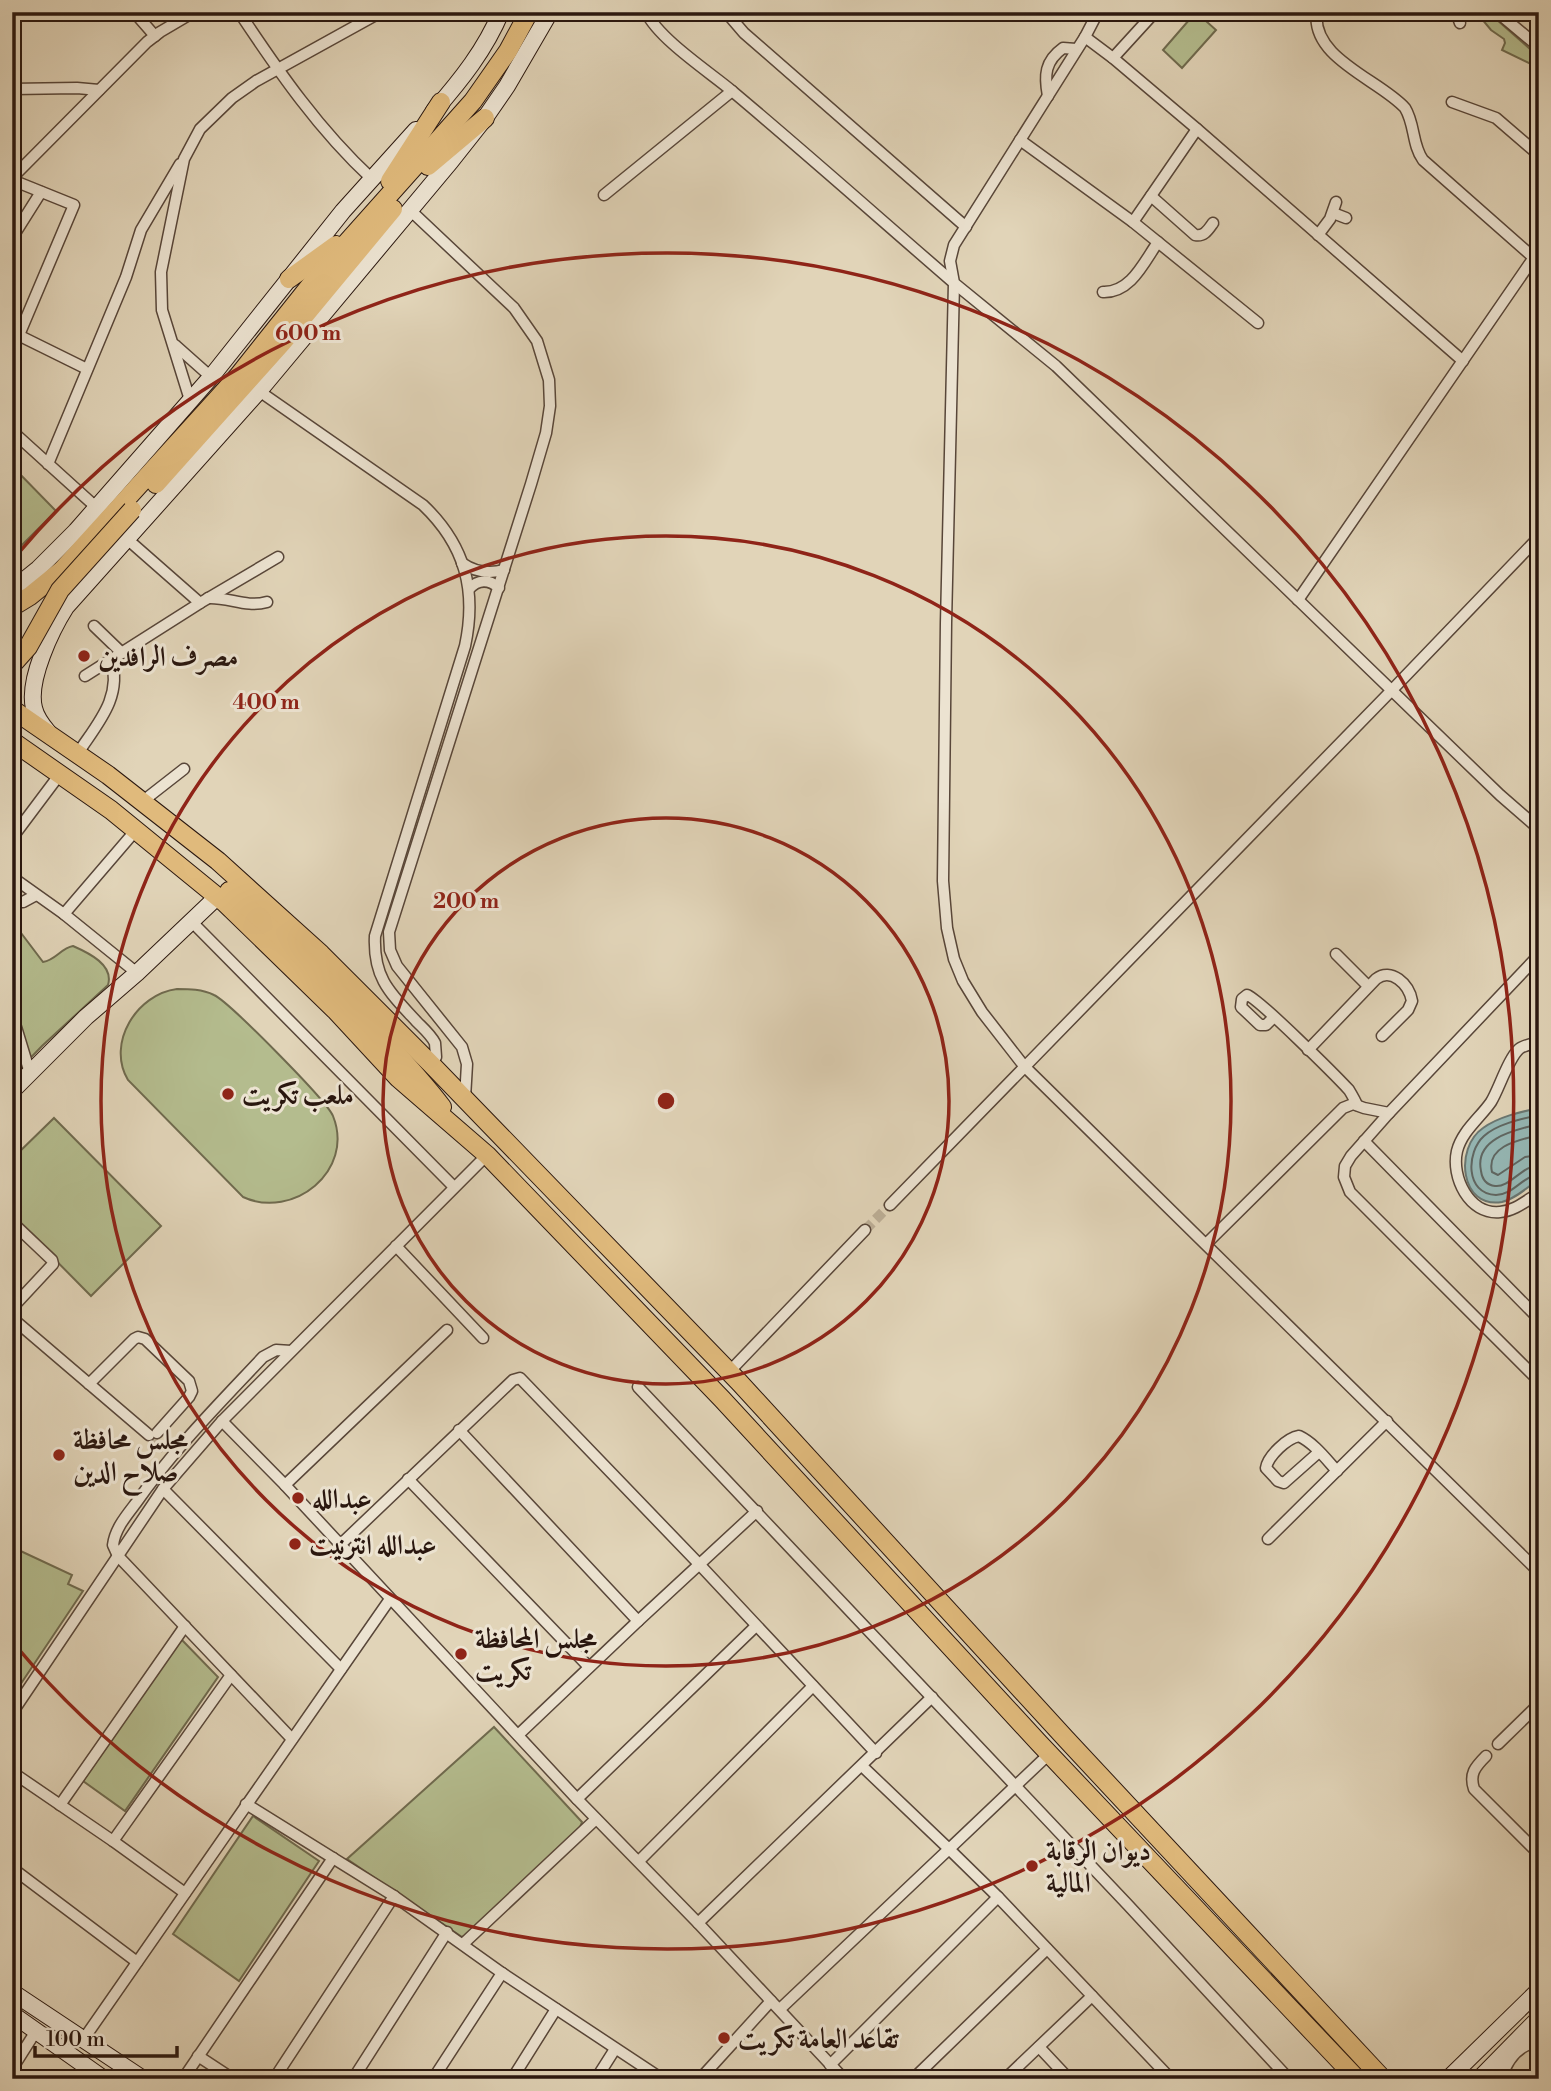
<svg xmlns="http://www.w3.org/2000/svg" width="1551" height="2091" font-family="'Libre Bodoni',Amiri,serif">
	<style>
		.green { fill: #b4bc8e; stroke: #6f6a4e; stroke-width: 2 }
		.water { fill: #95b7b4; stroke: #6a7772; stroke-width: 2 }
		.lines { fill: none; stroke-linecap: round; stroke-linejoin: round }
		.shore { stroke: #606762; stroke-width: 2 }
		.street-tunnel { stroke: #bcae96; stroke-width: 10; stroke-dasharray: 10 5; stroke-linecap: butt }
		.street-casing { stroke: #584639; stroke-width: 13 }
		.secondary-casing { stroke: #2a170f; stroke-width: 18 }
		.primary-casing { stroke: #2a170f; stroke-width: 20 }
		.street { stroke: #ece3d1; stroke-width: 10 }
		.secondary { stroke: #ece3d1; stroke-width: 16 }
		.primary { stroke: #e0ba7c; stroke-width: 18 }
		.primary-bridge-casing { stroke: #2a170f; stroke-width: 20; stroke-linecap: butt }
		.primary-bridge { stroke: #e0ba7c; stroke-width: 18 }
		.ring { fill: none; stroke: #8f2418; stroke-width: 3.5 }
		.poi-dot { fill: #8f2418; stroke: #ece3d1; stroke-width: 2.5 }
		.labels { text-anchor: middle; stroke-width: 6; stroke-linejoin: round; paint-order: stroke }
		.poi-label { font-size: 28px; font-weight: bold; fill: #2a170f; stroke: #ece3d1; text-anchor: start }
		.centre { fill: #8f2418; stroke: #ece3d1; stroke-width: 3.5 }
		.ring-label { font-size: 21px; text-anchor: middle; font-weight: bold; fill: #8f2418; stroke: #ece3d1; stroke-width: 6; stroke-linejoin: round; paint-order: stroke }
	</style>
	<rect width="100%" height="100%" fill="#e1d4b8"/>
	<filter id="stains"><feTurbulence type="fractalNoise" baseFrequency=".00286" numOctaves="4"/><feColorMatrix values="0 0 0 0 .2 0 0 0 0 .09 0 0 0 0 .02 0 0 0 .5 -.17"/></filter>
	<radialGradient id="worn" r=".72"><stop offset=".6" stop-color="#630" stop-opacity="0"/><stop offset="1" stop-color="#630" stop-opacity=".3"/></radialGradient>
	<g class="green">
		<polygon points="1196,12 1216,30 1182,68 1163,50"/>
		<polygon points="1476,12 1488,12 1539,57 1539,68 1502,50 1505,43 1504,39 1491,30"/>
		<polygon points="12,466 56,511 12,555"/>
		<path d="M12,921L43,962C56,960 61,948 73,946C89,953 114,965 108,985L42,1046L12,1077Z"/>
		<path d="M177,989C189,989 202,989 214,995C229,1002 327,1101 333,1116C355,1171 293,1220 243,1197L128,1080C106,1043 137,994 177,989Z"/>
		<polygon points="54,1118 161,1226 91,1296 12,1216 12,1159"/>
		<polygon points="12,1547 72,1575 68,1584 83,1591 12,1697"/>
		<polygon points="181,1639 218,1677 125,1811 83,1781"/>
		<polygon points="494,1727 582,1822 580,1827 467,1935 462,1937 347,1859"/>
		<polygon points="253,1816 319,1861 239,1981 173,1934"/>
	</g>
	<path class="water" d="M1539,1108V1179C1528,1187 1515,1199 1502,1202C1460,1209 1454,1148 1483,1128C1498,1117 1520,1112 1539,1108Z"/>
	<g class="lines">
		<g class="shore">
			<path d="M1539,1115C1521,1119 1497,1124 1484,1136C1466,1152 1465,1194 1496,1195C1513,1195 1523,1176 1539,1174"/>
			<path d="M1539,1124C1515,1130 1474,1138 1481,1171C1482,1178 1486,1185 1495,1186C1509,1188 1522,1166 1539,1165"/>
			<path d="M1539,1135C1519,1140 1486,1146 1492,1172L1498,1175L1525,1157L1539,1155"/>
		</g>
		<g class="street-tunnel">
			<polyline points="865,1230 890,1205"/>
			<polyline points="149,1435 165,1449"/>
		</g>
		<g class="street-casing">
			<g id="street">
				<polyline points="134,12 155,36"/>
				<path d="M239,12C279,72 319,130 372,179"/>
				<path d="M646,12C659,39 708,71 732,91C807,154 880,219 954,283L946,623L943,881L947,928L954,959L963,981L982,1012L1024,1066L1539,1572"/>
				<polyline points="726,12 744,33 966,227"/>
				<polyline points="1098,12 1085,37 954,245 950,261 954,283 1056,366 1500,795 1539,829"/>
				<path d="M1317,12C1310,58 1380,80 1405,108C1415,124 1412,145 1423,160L1533,257"/>
				<polyline points="1456,12 1460,23"/>
				<polyline points="1497,12 1539,47"/>
				<polyline points="1085,37 1113,58 1197,129 1463,361"/>
				<polyline points="1113,58 1155,12"/>
				<polyline points="12,89 77,88 99,90"/>
				<path d="M1048,96C1044,75 1045,61 1063,48L1076,49"/>
				<polyline points="1452,102 1496,118 1539,155"/>
				<polyline points="1020,140 1133,222 1258,323"/>
				<polyline points="12,178 147,42 160,32 194,12"/>
				<polyline points="12,180 74,205 19,335"/>
				<polyline points="604,195 732,91"/>
				<path d="M1151,196L1195,235C1204,237 1208,230 1213,223"/>
				<polyline points="410,210 514,308 537,341 549,380 550,406 546,433 531,484 389,932 390,950 397,966 462,1047 467,1064 465,1098"/>
				<polyline points="1333,213 1346,218"/>
				<polyline points="1133,222 1197,129"/>
				<polyline points="1318,235 1330,219 1336,202"/>
				<polyline points="12,238 41,192"/>
				<path d="M1103,292C1131,293 1144,262 1158,242"/>
				<polyline points="12,332 87,369"/>
				<polyline points="175,345 211,377"/>
				<path d="M259,391L423,505C465,545 477,590 465,646L375,936C373,978 390,993 417,1022C424,1029 431,1035 435,1043L436,1057L431,1064"/>
				<polyline points="190,400 162,310 161,272 184,159 200,129 232,98 256,81 381,12"/>
				<polyline points="12,431 97,508"/>
				<polyline points="48,464 126,277 141,230 180,164"/>
				<polyline points="126,538 200,603"/>
				<path d="M462,563C475,572 489,574 504,570"/>
				<path d="M469,589C478,579 489,579 499,588"/>
				<path d="M208,598C229,597 246,608 267,602"/>
				<polyline points="1298,600 1539,250"/>
				<polyline points="94,626 122,653"/>
				<polyline points="85,676 200,603 278,557"/>
				<path d="M78,753C97,724 123,697 111,659"/>
				<polyline points="143,801 184,769"/>
				<polyline points="12,838 60,774"/>
				<polyline points="12,877 64,914 137,973"/>
				<polyline points="12,902 23,902 36,895"/>
				<polyline points="64,914 136,830"/>
				<polyline points="192,922 454,1187"/>
				<polyline points="1336,954 1368,986"/>
				<polyline points="1539,955 1389,1113 1351,1156 1345,1166 1344,1177 1350,1192 1539,1381"/>
				<polyline points="12,1014 30,1073"/>
				<path d="M1274,1017L1266,1025H1260L1241,1007L1242,999L1247,995C1258,998 1337,1077 1349,1090C1352,1095 1355,1100 1357,1105"/>
				<path d="M1539,1042C1532,1044 1524,1045 1519,1049C1508,1059 1499,1089 1491,1102C1480,1118 1462,1131 1457,1151C1451,1177 1469,1215 1500,1212C1515,1211 1527,1200 1539,1193"/>
				<path d="M1308,1050L1376,979C1391,967 1409,984 1412,1001L1408,1010L1382,1036"/>
				<polyline points="1364,1141 1539,1319"/>
				<polyline points="890,1205 1392,690 1539,537"/>
				<polyline points="12,1222 52,1260 53,1264 12,1308"/>
				<polyline points="1206,1244 1343,1108 1353,1104 1364,1108 1389,1113"/>
				<polyline points="396,1246 483,1338"/>
				<polyline points="12,1318 149,1435"/>
				<path d="M291,1351L276,1350L263,1357C219,1404 173,1450 136,1503C126,1516 115,1529 113,1545L118,1556L292,1739"/>
				<polyline points="729,1372 865,1230"/>
				<polyline points="89,1384 134,1339 138,1337 145,1339 189,1381 192,1391 189,1397 157,1433"/>
				<polyline points="638,1387 1128,1905 1289,2079"/>
				<polyline points="222,1421 285,1485 577,1799 698,1923 844,2079"/>
				<polyline points="459,1430 638,1621"/>
				<path d="M1319,1452L1284,1483L1278,1481L1266,1468C1268,1456 1287,1438 1299,1436C1314,1443 1326,1459 1337,1471"/>
				<polyline points="408,1479 589,1667"/>
				<polyline points="285,1485 447,1330"/>
				<polyline points="163,1489 341,1669"/>
				<polyline points="1268,1539 1387,1421"/>
				<polyline points="340,1545 513,1380 520,1378 699,1564 876,1753"/>
				<polyline points="12,1713 163,1489 222,1421 487,1155"/>
				<polyline points="518,1735 638,1621 757,1511"/>
				<polyline points="1498,1744 1539,1704"/>
				<path d="M1486,1756C1475,1767 1469,1774 1474,1789L1539,1854"/>
				<polyline points="862,1766 949,1849 1049,1754"/>
				<polyline points="12,1772 113,1841 185,1893"/>
				<polyline points="577,1799 756,1626"/>
				<polyline points="246,1804 394,1896 502,1973 662,2079"/>
				<polyline points="60,1805 185,1626"/>
				<polyline points="113,1841 231,1675"/>
				<polyline points="639,1861 813,1686"/>
				<polyline points="12,1868 137,1962"/>
				<polyline points="698,1923 932,1697"/>
				<polyline points="463,1944 596,1819"/>
				<polyline points="780,2009 949,1849 998,1897 1171,2079"/>
				<polyline points="83,2040 390,1599"/>
				<polyline points="1039,2047 1069,2079"/>
				<polyline points="198,2056 233,2079"/>
				<polyline points="830,2065 998,1897"/>
				<polyline points="12,2069 36,2031"/>
				<polyline points="183,2079 333,1858"/>
				<polyline points="274,2079 394,1896"/>
				<polyline points="353,2079 447,1932"/>
				<polyline points="433,2079 502,1973"/>
				<polyline points="512,2079 556,2009"/>
				<polyline points="596,2079 615,2049"/>
				<polyline points="700,2079 771,2001"/>
				<polyline points="913,2079 1047,1949"/>
				<polyline points="1005,2079 1092,1996"/>
				<path d="M1501,2079C1507,2060 1518,2044 1539,2042"/>
			</g>
		</g>
		<g class="secondary-casing">
			<g id="secondary">
				<path d="M434,111C461,80 485,50 501,12"/>
				<polyline points="12,590 38,569 76,531 211,377 343,211 416,130"/>
				<path d="M48,732C42,725 36,717 34,708C27,680 52,629 66,607L259,391L451,161L485,118L507,86L550,12"/>
				<polyline points="12,1091 86,1017 137,973 218,896"/>
				<polyline points="12,1992 143,2079"/>
				<polyline points="12,2014 104,2079"/>
				<polyline points="1448,2079 1539,1990"/>
				<polyline points="1479,2079 1539,2018"/>
			</g>
		</g>
		<g class="primary-casing">
			<g id="primary">
				<polyline points="428,166 485,118"/>
				<polyline points="390,181 441,102"/>
				<polyline points="289,279 336,245"/>
				<polyline points="156,484 282,343 393,209"/>
				<polyline points="12,607 30,596 62,570 238,376 324,268 473,101 508,51 529,12"/>
				<polyline points="12,709 108,775 218,861 321,954 431,1064 739,1382 1066,1739 1383,2079"/>
				<polyline points="12,741 111,810 225,903 335,1010 398,1078 487,1155 722,1399 1039,1743 1357,2079"/>
				<path d="M229,891C279,934 326,979 372,1027C396,1053 421,1079 442,1107"/>
			</g>
		</g>
		<use href="#street" class="street"/>
		<use href="#secondary" class="secondary"/>
		<use href="#primary" class="primary"/>
		<g class="primary-bridge-casing">
			<polyline id="primary-bridge" points="12,665 28,647 60,590 132,510"/>
		</g>
		<use href="#primary-bridge" class="primary-bridge"/>
	</g>
	<g class="ring">
		<circle cx="666" cy="1101" r="283"/>
		<circle cx="666" cy="1101" r="565"/>
		<path d="M16 556A848 848 0 1 1 16 1646"/>
	</g>
	<g class="poi-dot">
		<circle cx="84" cy="656" r="7"/>
		<circle cx="228" cy="1094" r="7"/>
		<circle cx="59" cy="1455" r="7"/>
		<circle cx="298" cy="1498" r="7"/>
		<circle cx="295" cy="1544" r="7"/>
		<circle cx="461" cy="1654" r="7"/>
		<circle cx="1032" cy="1866" r="7"/>
		<circle cx="724" cy="2038" r="7"/>
	</g>
	<g class="labels">
		<g class="poi-label">
			<text x="98" y="666">مصرف الرافدين</text>
			<text x="242" y="1104">ملعب تكريت</text>
			<text x="73" y="1449">مجلس محافظة<tspan x="73" dy="32">صلاح الدين</tspan></text>
			<text x="312" y="1508">عبدالله</text>
			<text x="309" y="1554">عبدالله انترنيت</text>
			<text x="475" y="1648">مجلس المحافظة<tspan x="475" dy="32">تكريت</tspan></text>
			<text x="1046" y="1860">ديوان الرقابة<tspan x="1046" dy="32">المالية</tspan></text>
			<text x="738" y="2048">تقاعد العامة تكريت</text>
		</g>
	</g>
	<circle cx="666" cy="1101" r="10" class="centre"/>
	<g class="ring-label">
		<text x="308" y="340">600 m</text>
		<text x="266" y="709">400 m</text>
		<text x="466" y="908">200 m</text>
	</g>
	<rect width="1551" height="2091" fill="none" stroke="#e1d4b8" stroke-width="42"/>
	<rect x="14" y="14" width="1523" height="2063" fill="none" stroke="#2a170f" stroke-width="3.5"/>
	<rect x="21" y="21" width="1509" height="2049" fill="none" stroke="#2a170f" stroke-width="2"/>
	<path d="M35 2046v10h142v-10" fill="none" stroke="#2a170f" stroke-width="3.5"/>
	<text x="46" y="2046" font-size="21" fill="#2a170f" stroke="#ece3d1" stroke-width="5" paint-order="stroke">100 m</text>
	<rect width="100%" height="100%" filter="url(#stains)"/>
	<rect width="100%" height="100%" fill="url(#worn)"/>
</svg>
